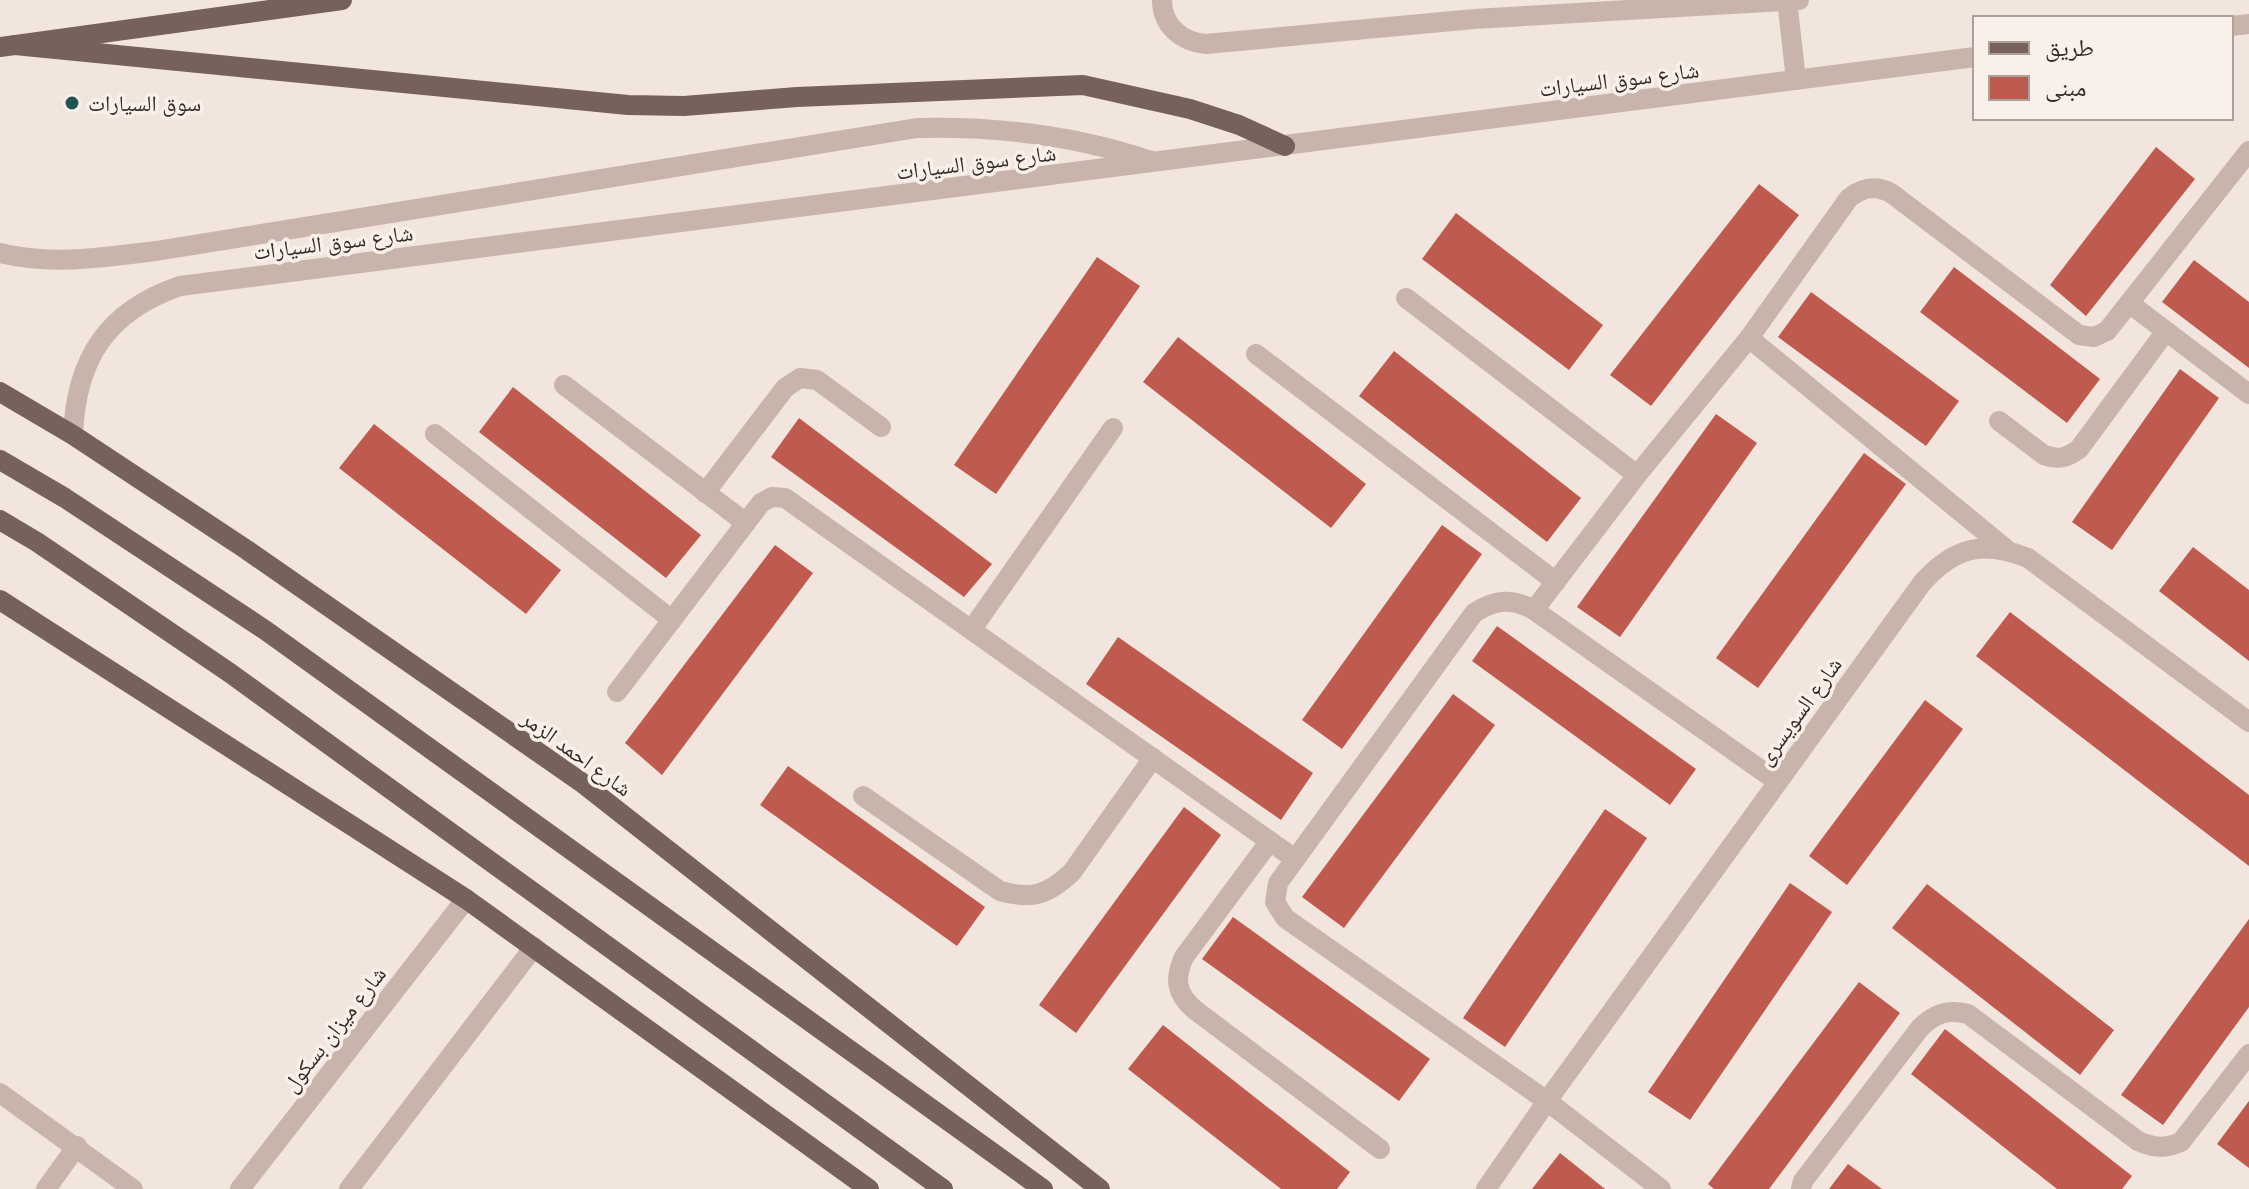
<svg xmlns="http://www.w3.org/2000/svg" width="2249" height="1189" font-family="Lato,'Noto Naskh Arabic',sans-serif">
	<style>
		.building { fill: #be5a4e }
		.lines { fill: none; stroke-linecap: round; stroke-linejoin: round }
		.minor { stroke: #c8b4aa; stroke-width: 20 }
		.major { stroke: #77615b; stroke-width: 20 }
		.poi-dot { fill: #215551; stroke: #f8f0e9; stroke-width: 3 }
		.labels { text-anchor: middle; stroke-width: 7; stroke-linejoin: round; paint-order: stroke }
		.street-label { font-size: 22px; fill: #362b29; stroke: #f8f0e9 }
		.poi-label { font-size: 22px; fill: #362b29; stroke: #f8f0e9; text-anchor: start }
	</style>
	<rect width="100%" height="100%" fill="#f1e5dd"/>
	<g class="building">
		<polygon points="2156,147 2195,179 2086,316 2050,285"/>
		<polygon points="1759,184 1799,215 1651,406 1610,375"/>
		<polygon points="1456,213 1603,325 1569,370 1422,259"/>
		<polygon points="1097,257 1140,286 996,494 954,465"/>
		<polygon points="2194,260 2249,302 2249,368 2162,302"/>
		<polygon points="1954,267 2100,379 2067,423 1920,312"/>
		<polygon points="1811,292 1959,401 1926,446 1778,337"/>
		<polygon points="1178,337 1366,484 1331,528 1143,382"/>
		<polygon points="1394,351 1581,498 1547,542 1359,396"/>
		<polygon points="2180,369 2219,398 2112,550 2072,522"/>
		<polygon points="513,387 701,535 666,578 479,432"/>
		<polygon points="1716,414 1757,443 1620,637 1577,607"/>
		<polygon points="799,418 992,564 964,597 771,457"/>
		<polygon points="374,424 561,570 526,614 339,468"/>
		<polygon points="1864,453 1906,484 1758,688 1716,658"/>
		<polygon points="1442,525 1482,554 1342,749 1302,720"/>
		<polygon points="775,545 813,573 662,775 625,743"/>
		<polygon points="2193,547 2249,590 2249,661 2159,591"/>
		<polygon points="2010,612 2249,795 2249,866 1976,656"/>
		<polygon points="1497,626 1696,769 1670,805 1472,661"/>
		<polygon points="1118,637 1313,773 1281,820 1086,684"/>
		<polygon points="1453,694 1495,725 1344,928 1302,897"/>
		<polygon points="1925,700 1963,729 1847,885 1809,856"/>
		<polygon points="788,766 985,907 957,946 760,805"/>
		<polygon points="1184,807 1221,835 1076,1033 1039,1005"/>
		<polygon points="1605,809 1647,838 1505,1047 1463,1018"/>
		<polygon points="1790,883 1832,912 1690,1120 1648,1092"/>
		<polygon points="1927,884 2114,1030 2080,1075 1892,928"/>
		<polygon points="1233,917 1430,1059 1399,1101 1202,959"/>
		<polygon points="2249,919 2249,1007 2163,1125 2121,1095"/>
		<polygon points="1859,982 1900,1013 1769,1189 1714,1189 1708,1184"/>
		<polygon points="1163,1025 1350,1172 1337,1189 1281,1189 1128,1069"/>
		<polygon points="1945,1029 2132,1176 2122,1189 2057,1189 1911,1074"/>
		<polygon points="2249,1101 2249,1168 2217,1144"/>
		<polygon points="1560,1153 1605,1189 1532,1189"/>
		<polygon points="1848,1164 1882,1189 1829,1189"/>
	</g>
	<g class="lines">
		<g class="minor">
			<path d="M1162,0C1162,26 1182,42 1206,44L1474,19L1799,0"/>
			<polyline points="1787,0 1796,80"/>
			<polyline points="2231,26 2249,24"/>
			<path d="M0,253C53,266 103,257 156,251L917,128C998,126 1074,135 1151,161"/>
			<polyline points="1406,298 1637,475"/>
			<polyline points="2129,303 2249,394"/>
			<polyline points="1749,338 2006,549"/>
			<polyline points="1256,354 1556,582"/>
			<polyline points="564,385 746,523"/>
			<path d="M1999,421L2044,455C2058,460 2067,458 2079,449L2166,331"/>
			<polyline points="435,434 672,620"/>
			<path d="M73,435C76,359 107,311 180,286L1975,57"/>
			<polyline points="705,493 785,388 800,378 817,380 881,427"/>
			<path d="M1534,610L1637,475L1749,338L1849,198C1863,187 1876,185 1891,193L2079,335L2094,337L2107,331L2249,151"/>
			<polyline points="972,629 1113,428"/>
			<polyline points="617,692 761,503 772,497 785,498 1295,859"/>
			<path d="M863,796L1000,891C1032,900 1048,895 1072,872L1153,758"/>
			<path d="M1270,841L1184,957C1174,979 1176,994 1195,1010L1380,1149"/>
			<polyline points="0,1093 133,1189"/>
			<polyline points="46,1189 77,1146"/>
			<polyline points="240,1189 466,899"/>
			<polyline points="349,1189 534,947"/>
			<path d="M1486,1189L1547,1101L1922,583C1954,547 1983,540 2028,558L2249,722"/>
			<path d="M1661,1189L1547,1101L1285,918L1275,902L1278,883L1474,613C1495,599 1512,598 1534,610L1778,782"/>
			<path d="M1801,1189L1803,1181L1920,1028C1935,1013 1948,1009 1968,1014L2138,1141C2154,1148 2164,1149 2181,1142L2249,1054"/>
		</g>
		<g class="major">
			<polyline points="15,45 628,105 684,106 797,97 1083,85 1190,109 1239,125 1285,146"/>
			<polyline points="0,47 342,0"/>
			<polyline points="0,392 73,435 247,550 581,782 1100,1189"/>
			<polyline points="0,460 65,498 265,630 1043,1189"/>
			<polyline points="0,520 37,542 230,673 943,1189"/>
			<polyline points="0,600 466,899 869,1189"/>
		</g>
	</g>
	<circle class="poi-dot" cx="72" cy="103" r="8"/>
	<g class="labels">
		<g class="street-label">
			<text transform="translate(1619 79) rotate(-7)" y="8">شارع سوق السيارات</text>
			<text transform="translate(976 162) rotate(-7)" y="8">شارع سوق السيارات</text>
			<text transform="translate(333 242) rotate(-7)" y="8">شارع سوق السيارات</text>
			<text transform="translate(1799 711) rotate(-54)" y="8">شارع السويسرى</text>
			<text transform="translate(577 753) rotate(36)" y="8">شارع احمد الزمر</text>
			<text transform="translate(334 1029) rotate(-52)" y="8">شارع ميزان بسكول</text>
		</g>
		<g class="poi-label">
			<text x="88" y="111">سوق السيارات</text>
		</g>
	</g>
	<rect x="1973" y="16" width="260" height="104" fill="#f8f0e9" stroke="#aaa19c" stroke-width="2"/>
	<rect x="1989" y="42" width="40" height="12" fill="#77615b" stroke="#aaa19c" stroke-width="2"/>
	<text x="2045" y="56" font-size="24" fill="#362b29">طريق</text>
	<rect x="1989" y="76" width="40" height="24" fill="#be5a4e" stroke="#aaa19c" stroke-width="2"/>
	<text x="2045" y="96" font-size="24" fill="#362b29">مبنى</text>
</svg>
